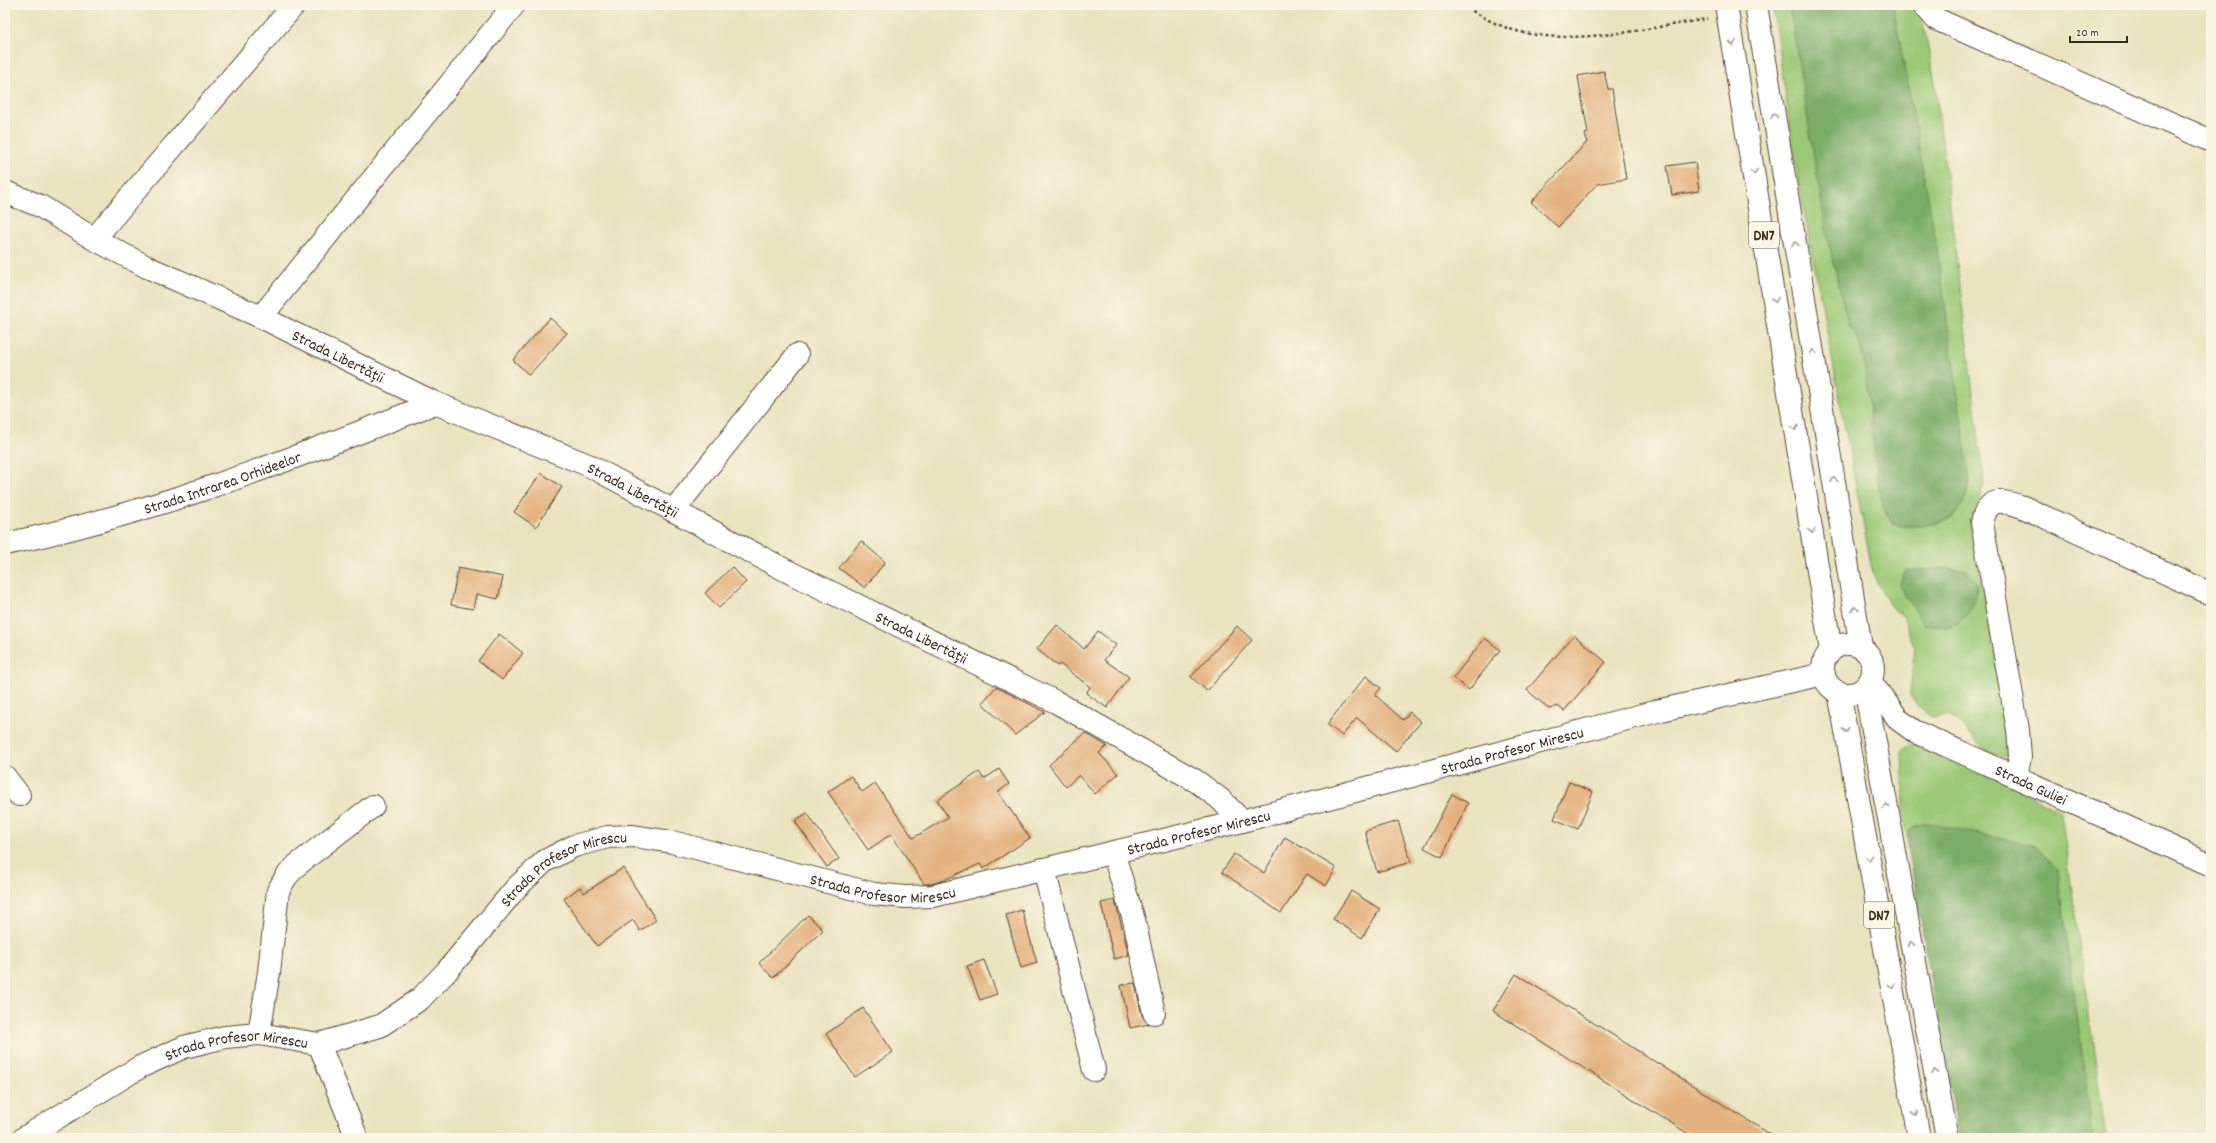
<svg xmlns="http://www.w3.org/2000/svg" width="2216" height="1143" font-family="Dekko,sans-serif">
	<style>
		.green { fill: #9bc977; stroke: #6b7a4a }
		.forest { fill: #7cad68; stroke: #5c6c43 }
		.building { fill: #e4b280 }
		.lines { fill: none; stroke-linecap: round; stroke-linejoin: round }
		.minor-casing { stroke: #554636; stroke-width: 24 }
		.major-casing { stroke: #554636; stroke-width: 24 }
		.path { stroke: #554636; stroke-width: 2.5; stroke-dasharray: 3 3; stroke-linecap: butt }
		.minor { stroke: #fff; stroke-width: 22 }
		.major { stroke: #fff; stroke-width: 22 }
		.oneway { stroke: #a79f9a }
		.labels { text-anchor: middle; stroke-width: 4; stroke-linejoin: round; paint-order: stroke }
		.shield { fill: #fcf5e5; stroke: #75675a; stroke-width: 1 }
		.shield-label { font-size: 15px; font-weight: bold; fill: #3b2a1e }
		.street-label { font-size: 16px; fill: #3b2a1e; stroke: #fcf5e5 }
	</style>
	<rect width="100%" height="100%" fill="#fcf5e5"/>
	<filter id="ink" filterUnits="userSpaceOnUse"><feTurbulence type="fractalNoise" baseFrequency=".025" numOctaves="2"/><feDisplacementMap in="SourceGraphic" scale="8" xChannelSelector="R" yChannelSelector="G"/><feConvolveMatrix kernelMatrix="1 2 1 2 8 2 1 2 1" color-interpolation-filters="sRGB"/></filter>
	<filter id="wash" filterUnits="userSpaceOnUse"><feTurbulence type="fractalNoise" baseFrequency=".012" numOctaves="4" result="noise"/><feDisplacementMap in="SourceGraphic" scale="16" xChannelSelector="R" yChannelSelector="G"/><feGaussianBlur stdDeviation="0.9" result="paint"/><feColorMatrix in="noise" values="0 0 0 0 0 0 0 0 0 0 0 0 0 0 0 0 0 1.4 0 .05"/><feComposite in="paint" operator="in"/></filter>
	<g filter="url(#wash)">
		<rect width="100%" height="100%" fill="#eae3c0"/>
		<g class="green">
			<path d="M1772,5H1919L1934,76L1984,482L1978,505L1970,520L2011,745L2010,753L2004,757C1998,755 1992,753 1987,750C1966,736 1961,710 1932,717L1918,706L1910,695L1914,647L1903,616L1890,606L1873,575L1798,179Z"/>
			<path d="M1915,744C1965,758 2015,787 2061,812L2106,1138H1961L1905,827L1902,752L1907,746Z"/>
		</g>
		<g class="forest">
			<path d="M1789,5H1893L1936,241L1970,482L1964,502L1952,519C1932,524 1913,530 1893,524L1884,509L1879,490L1864,362L1858,339L1848,325L1826,230Z"/>
			<path d="M1945,568L1966,570L1977,584C1977,603 1967,622 1947,627C1941,628 1932,625 1925,625L1899,586L1905,571Z"/>
			<polygon points="1928,823 2035,846 2058,869 2093,1138 1959,1138 1908,847 1909,831 1915,826"/>
		</g>
		<g id="blocks">
			<g class="building">
				<polygon points="1604,71 1608,89 1612,89 1626,179 1597,184 1558,227 1531,202 1587,142 1585,134 1588,133 1578,76"/>
				<polygon points="1695,162 1699,191 1672,195 1667,166"/>
				<polygon points="550,318 567,333 529,375 513,360"/>
				<polygon points="541,473 562,487 536,527 514,512"/>
				<polygon points="861,541 885,562 865,588 839,568"/>
				<polygon points="732,567 746,582 719,608 705,593"/>
				<polygon points="458,568 503,577 498,599 476,594 473,609 451,605"/>
				<polygon points="1057,625 1084,649 1098,631 1116,645 1104,660 1129,677 1107,708 1086,693 1090,687 1060,664 1058,666 1037,649"/>
				<polygon points="1237,626 1252,640 1207,691 1191,677"/>
				<polygon points="499,634 523,653 502,680 478,661"/>
				<polygon points="1574,635 1606,662 1564,711 1558,706 1549,709 1527,690"/>
				<polygon points="1485,638 1500,650 1469,690 1453,678"/>
				<polygon points="1366,676 1381,688 1375,695 1403,720 1410,712 1421,722 1396,751 1357,718 1342,736 1327,724"/>
				<polygon points="996,687 1016,697 1045,712 1015,735 982,703"/>
				<polygon points="1085,733 1107,746 1099,753 1118,774 1095,794 1079,775 1066,787 1049,765"/>
				<polygon points="999,769 1009,784 998,792 1030,838 983,869 980,864 944,880 931,884 924,884 891,834 868,850 828,792 851,776 862,792 875,783 913,838 948,817 937,800 979,772 984,779"/>
				<polygon points="1569,782 1593,792 1578,829 1554,819"/>
				<polygon points="1452,794 1468,803 1442,857 1424,848"/>
				<polygon points="807,813 839,859 827,867 795,821"/>
				<polygon points="1398,821 1411,862 1377,872 1365,831"/>
				<polygon points="1285,837 1336,868 1326,886 1307,874 1281,913 1222,872 1234,854 1264,873"/>
				<polygon points="623,868 656,920 640,931 633,920 597,946 564,899 580,887 584,893"/>
				<polygon points="1351,891 1380,909 1362,938 1333,919"/>
				<polygon points="1115,900 1129,955 1114,959 1101,903"/>
				<polygon points="1022,910 1037,963 1021,968 1006,915"/>
				<polygon points="808,915 823,930 773,978 759,963"/>
				<polygon points="984,960 997,994 980,1000 967,966"/>
				<polygon points="1516,974 1776,1138 1695,1138 1493,1011"/>
				<polygon points="1135,983 1142,1016 1149,1024 1130,1028 1121,985"/>
				<polygon points="863,1008 893,1052 855,1077 826,1034"/>
			</g>
		</g>
	</g>
	<g filter="url(#ink)">
		<use href="#blocks" fill-opacity="0" stroke="#554636" stroke-width="1"/>
		<g class="lines">
			<g class="minor-casing">
				<g id="minor">
					<polyline points="1924,5 1936,19 2211,141"/>
					<path id="s1" d="M5,192L40,206L94,239L147,267L261,317L435,403L588,465L785,570L1056,702L1196,781L1220,799L1242,821"/>
					<polyline points="94,239 294,5"/>
					<polyline points="261,317 514,5"/>
					<polyline points="673,511 797,355"/>
					<path id="s2" d="M5,544C152,514 295,458 435,403"/>
					<path id="s3" d="M1870,681L1899,720L1914,731L2211,865"/>
					<polyline points="5,777 19,795"/>
					<path d="M2016,777L2020,757L2018,730L1982,523C1988,496 2000,500 2023,507L2211,594"/>
					<polyline points="1113,852 1134,920 1154,1013"/>
					<polyline points="1044,869 1094,1070"/>
					<polyline points="259,1034 269,972 278,891 286,877 297,865 373,806"/>
					<polyline points="319,1044 357,1138"/>
					<path id="s4" d="M24,1138L140,1067L184,1047L225,1037L259,1034L319,1044L380,1026L420,999L447,971L516,888L545,861L574,846L608,837L633,836L672,842L874,894L905,897L933,896L1242,821L1661,710L1824,674"/>
				</g>
			</g>
			<g class="major-casing">
				<g id="major">
					<polyline points="1726,5 1831,651"/>
					<polyline points="1756,5 1861,647"/>
					<circle cx="1848" cy="669" r="25"/>
					<polyline points="1865,687 1947,1138"/>
					<polyline points="1839,692 1919,1138"/>
				</g>
			</g>
			<path class="path" d="M1462,5C1475,12 1488,21 1502,26C1559,50 1647,28 1707,19"/>
			<use href="#minor" class="minor"/>
			<use href="#major" class="major"/>
		</g>
		<defs><path id="oneway-chevron" d="M-2-3.5L2.5 0L-2 3.5" fill="none" stroke-width="1.6" stroke-linecap="round" stroke-linejoin="round"/></defs>
		<g class="oneway">
			<use href="#oneway-chevron" transform="translate(1733 43) rotate(81)"/>
			<use href="#oneway-chevron" transform="translate(1774 116) rotate(-99)"/>
			<use href="#oneway-chevron" transform="translate(1754 172) rotate(81)"/>
			<use href="#oneway-chevron" transform="translate(1795 244) rotate(-99)"/>
			<use href="#oneway-chevron" transform="translate(1775 300) rotate(81)"/>
			<use href="#oneway-chevron" transform="translate(1813 352) rotate(-99)"/>
			<use href="#oneway-chevron" transform="translate(1795 428) rotate(81)"/>
			<use href="#oneway-chevron" transform="translate(1834 480) rotate(-99)"/>
			<use href="#oneway-chevron" transform="translate(1812 531) rotate(80)"/>
			<use href="#oneway-chevron" transform="translate(1855 609) rotate(-99)"/>
			<use href="#oneway-chevron" transform="translate(1846 730) rotate(80)"/>
			<use href="#oneway-chevron" transform="translate(1886 806) rotate(-100)"/>
			<use href="#oneway-chevron" transform="translate(1869 858) rotate(80)"/>
			<use href="#oneway-chevron" transform="translate(1911 944) rotate(-101)"/>
			<use href="#oneway-chevron" transform="translate(1892 986) rotate(80)"/>
			<use href="#oneway-chevron" transform="translate(1935 1072) rotate(-101)"/>
			<use href="#oneway-chevron" transform="translate(1915 1114) rotate(80)"/>
		</g>
	</g>
	<g class="labels">
		<g class="shield">
			<rect x="1749" y="222" width="30" height="26" rx="3"/>
			<rect x="1864" y="902" width="30" height="26" rx="3"/>
		</g>
		<g class="shield-label">
			<text x="1764" y="240">DN7</text>
			<text x="1879" y="920">DN7</text>
		</g>
		<g class="street-label">
			<text dy="6" stroke="none"><textPath href="#s1" startOffset="372">Strada Libertății</textPath></text>
			<text dy="6" stroke="none"><textPath href="#s2" startOffset="226">Strada Intrarea Orhideelor</textPath></text>
			<text dy="6" stroke="none"><textPath href="#s1" startOffset="696">Strada Libertății</textPath></text>
			<text dy="6" stroke="none"><textPath href="#s1" startOffset="1020">Strada Libertății</textPath></text>
			<text dy="6" stroke="none"><textPath href="#s4" startOffset="1617">Strada Profesor Mirescu</textPath></text>
			<text dy="6" stroke="none"><textPath href="#s3" startOffset="196">Strada Guliei</textPath></text>
			<text dy="6" stroke="none"><textPath href="#s4" startOffset="1293">Strada Profesor Mirescu</textPath></text>
			<text dy="6" stroke="none"><textPath href="#s4" startOffset="633">Strada Profesor Mirescu</textPath></text>
			<text dy="6" stroke="none"><textPath href="#s4" startOffset="969">Strada Profesor Mirescu</textPath></text>
			<text dy="6" stroke="none"><textPath href="#s4" startOffset="237">Strada Profesor Mirescu</textPath></text>
		</g>
	</g>
	<rect width="2216" height="1143" fill="none" stroke="#fcf5e5" stroke-width="20"/>
	<path d="M2070 36v6h57v-6" fill="none" stroke="#3b2a1e" stroke-width="2"/>
	<text x="2076" y="36" font-size="12" fill="#3b2a1e" stroke="#fcf5e5" stroke-width="3" paint-order="stroke">20 m</text>
</svg>
